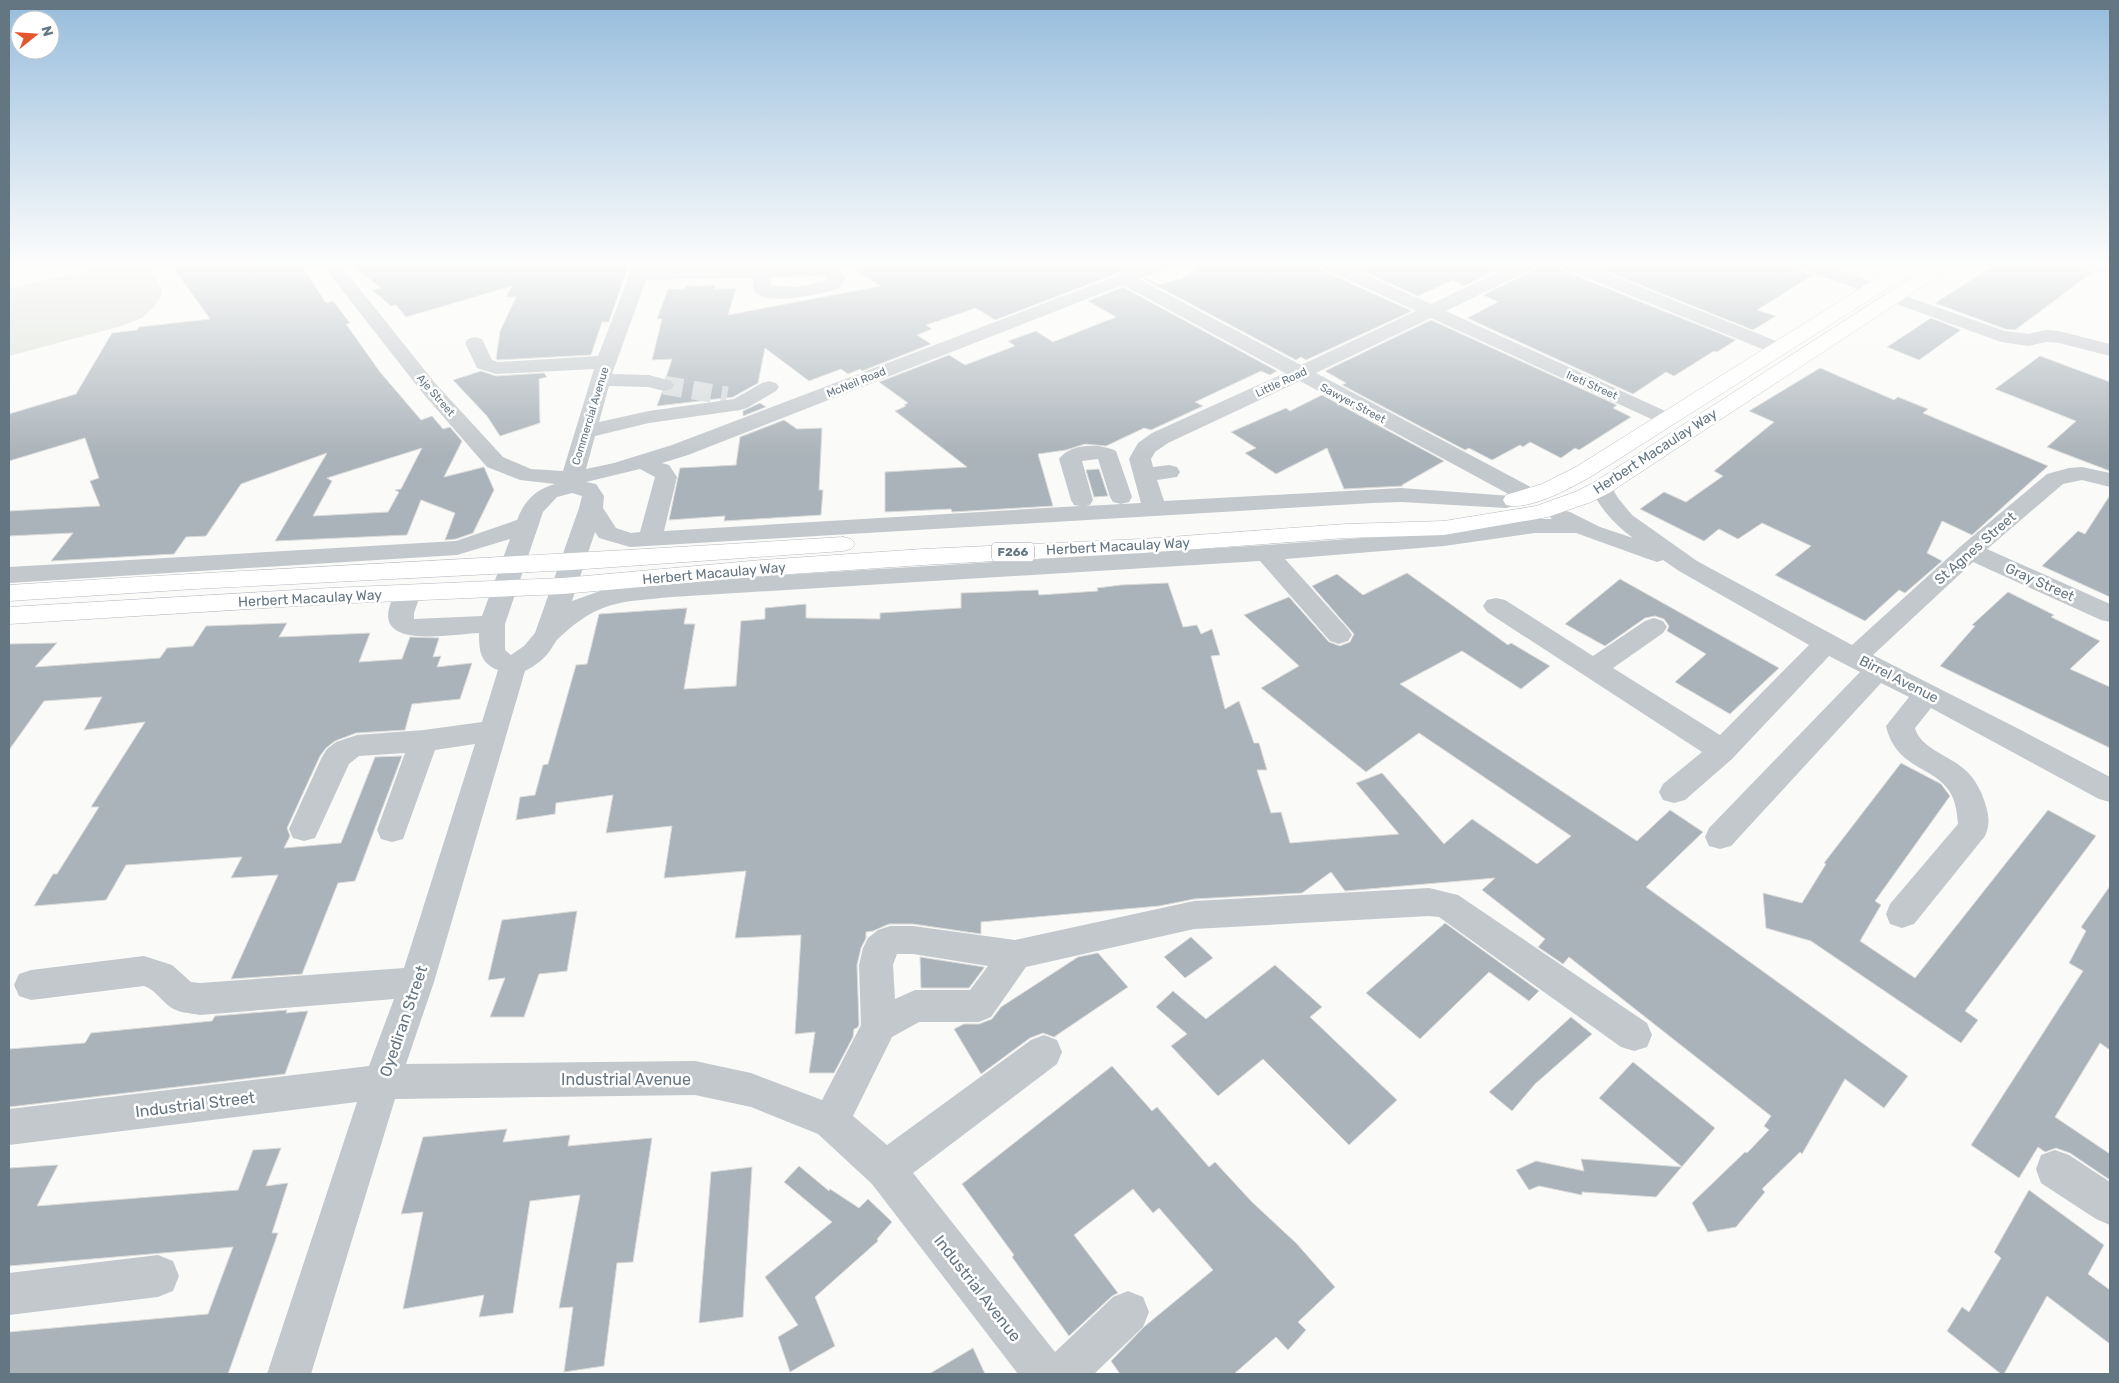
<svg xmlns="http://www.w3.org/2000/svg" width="2119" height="1383" font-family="Rubik,sans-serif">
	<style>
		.green { fill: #dadfd7 }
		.building { fill: #aab3b9; stroke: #dcdcda; fill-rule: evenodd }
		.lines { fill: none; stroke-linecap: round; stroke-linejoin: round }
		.minor-tunnel { stroke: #d5d9db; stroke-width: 19; stroke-dasharray: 19 10; stroke-linecap: butt }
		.highway-casing { stroke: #b4b9bd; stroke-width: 1 }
		.minor { fill: #c3c8cc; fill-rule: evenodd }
		.highway { fill: #fff; fill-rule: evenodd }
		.labels { text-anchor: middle; stroke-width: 5; stroke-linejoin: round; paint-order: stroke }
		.far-street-label { font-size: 11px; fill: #657683; stroke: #fff }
		.shield { fill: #fff; stroke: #939fa8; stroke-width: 1 }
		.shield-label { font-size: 12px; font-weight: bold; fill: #657683 }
		.street-label { font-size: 14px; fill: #657683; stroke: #fff }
		.near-street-label { font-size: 16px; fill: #657683; stroke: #fff }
	</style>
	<rect width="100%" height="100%" fill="#fafaf8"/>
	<polygon class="green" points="119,264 135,264 148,267 162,290 160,298 154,307 142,318 121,326 9,356 9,288"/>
	<g class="building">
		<path d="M170,263H300L326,303L333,301L350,323L346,324L380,372L421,420L432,416L443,429L450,427L462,441L444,477L484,467L494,490L473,533L456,539L445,540L455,513L421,500L407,535L275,541L327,453L241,484L206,536L186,537L174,554L51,561L73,533L9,536V511L100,506L90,481L99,478L85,438L9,461V414L76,394L112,333L137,330L139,327L210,319ZM422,448L401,489L395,490L399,492L388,512L313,516L332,481L327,478Z"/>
		<polygon points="349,263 629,263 609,322 602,322 591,355 498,360 496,359 500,331 516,297 506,297 512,286 406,317 396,305 391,306 372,290 381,288"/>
		<polygon points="845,263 1118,263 1129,269 995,320 976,308 926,325 932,329 917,335 931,344 862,371 860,369 848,374 841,369 809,381 765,348 758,383 733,397 657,406 662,392 672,391 676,385 672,380 666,378 672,359 652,360 662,319 657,319 668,289 685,289 686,286 715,285 714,289 736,288 728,315 880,286"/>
		<polygon points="1204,263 1315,263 1319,269 1412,311 1306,360 1301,357 1296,360 1144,279 1146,278 1159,285 1177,279 1180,280"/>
		<polygon points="1344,263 1513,263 1464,286 1453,280 1418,296"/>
		<polygon points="1541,263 1555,263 1559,269 1736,340 1717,352 1714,351 1674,376 1666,372 1633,394 1467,318 1498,302 1483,295 1537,269"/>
		<polygon points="1585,263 1791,263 1795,269 1813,275 1757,310 1776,316 1753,330"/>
		<polygon points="1998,263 2072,263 2079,265 2083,269 2093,272 2015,330 2005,329 1935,303"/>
		<polygon points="1123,287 1277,371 1270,375 1261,371 1195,402 1203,406 1151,430 1144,428 1106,446 1085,444 1066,450 1038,454 1053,506 952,512 951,509 885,512 885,472 967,467 895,411 906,406 904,405 908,403 879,382 949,355 965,365 1015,346 1008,341 1036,331 1053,342 1116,317 1088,301"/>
		<polygon points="1931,318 1961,330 1919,360 1887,347"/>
		<polygon points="1431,320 1617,405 1613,408 1631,417 1579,450 1575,448 1561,458 1530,442 1523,447 1520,445 1492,460 1469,448 1465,450 1342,385 1346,383 1325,371"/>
		<polygon points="2040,356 2110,382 2110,471 2047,447 2076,421 1995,389"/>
		<polygon points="1820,368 1894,400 1898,397 1928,409 1923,413 2048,466 1972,535 1942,521 1927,553 1942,561 1905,593 1899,590 1865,621 1775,575 1811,546 1762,523 1738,539 1719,529 1704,541 1640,509 1664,492 1686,502 1723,476 1714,471 1774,422 1749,411"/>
		<polygon points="481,371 496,376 544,373 547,377 539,379 540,423 500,436 487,416 453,380"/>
		<polygon points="1322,395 1444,461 1402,485 1403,486 1344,489 1327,448 1276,474 1245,453 1256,448 1231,432 1286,408 1290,411"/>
		<polygon points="760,403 766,407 743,416 743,411"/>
		<polygon points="784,420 797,429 822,428 819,490 823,490 821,515 724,521 725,516 669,520 680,468 736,465 740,437"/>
		<polygon points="1099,469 1108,496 1094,497 1086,470"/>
		<polygon points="2110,495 2110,597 2042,566 2078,531 2085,534"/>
		<polygon points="1407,573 1508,645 1511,643 1550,666 1521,689 1462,651 1400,684 1637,841 1670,810 1703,832 1646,887 1908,1076 1884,1108 1845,1079 1802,1154 1800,1152 1762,1189 1765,1192 1736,1227 1708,1232 1692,1203 1745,1152 1747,1153 1769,1130 1764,1126 1771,1116 1569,957 1563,964 1538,947 1545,939 1482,890 1495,878 1345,891 1331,872 1302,893 1194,899 1159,906 981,922 981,934 913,924 889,924 873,931 866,932 866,938 861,948 857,965 859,1025 857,1028 854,1029 853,1037 834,1073 809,1073 815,1032 795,1034 801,935 735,938 746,871 664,878 672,826 606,833 613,795 556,803 555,814 516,820 520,797 535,795 543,765 548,764 576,665 587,664 599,614 687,608 684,624 695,624 684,689 736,686 741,621 765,619 765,608 806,604 806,618 880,619 880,613 961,608 961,593 1038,590 1039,595 1098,591 1097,588 1121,585 1168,583 1183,627 1197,625 1201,634 1212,629 1220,655 1211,656 1225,709 1239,701 1254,743 1259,743 1267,770 1257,770 1271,813 1281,812 1290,843 1399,834 1356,783 1382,773 1444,844 1472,819 1537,864 1571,836 1419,733 1366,772 1261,688 1299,666 1244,615 1289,597 1329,642 1340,646 1350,642 1354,634 1312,586 1337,574 1363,595"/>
		<polygon points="1620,579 1779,668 1730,714 1675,682 1706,654 1667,631 1669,626 1664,619 1655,616 1645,618 1605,646 1565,624"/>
		<polygon points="2008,592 2054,615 2051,617 2100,641 2070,669 2110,687 2110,748 1940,666 1975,626 1972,625"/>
		<polygon points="287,623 279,637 370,633 359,662 402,659 410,637 439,638 433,657 441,656 437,667 472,663 460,699 412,704 405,730 356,733 335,741 326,748 320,756 287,828 290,836 284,848 341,843 375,757 402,756 355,881 338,883 302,974 231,979 278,875 231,878 242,857 126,865 106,900 34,906 53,874 57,874 99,807 91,807 145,722 84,730 102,697 44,701 9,750 9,644 57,643 35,667 160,658 167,648 193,646 206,626"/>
		<polygon points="1901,763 1941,784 1950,796 1875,901 1881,905 1860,941 1915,978 2048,810 2096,836 1965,1011 1978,1020 1961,1043 1811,941 1766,928 1763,893 1802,903 1826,864 1824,863"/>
		<polygon points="2110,886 2110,1050 2100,1043 2055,1117 2110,1154 2110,1180 2070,1153 2056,1148 2045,1152 2038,1147 2019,1178 1971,1145 2083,971 2069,963 2086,931 2081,927"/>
		<polygon points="577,911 567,971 539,974 524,1017 490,1017 505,978 488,980 502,920"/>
		<polygon points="1445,923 1539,991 1529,1001 1489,972 1420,1039 1366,993"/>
		<polygon points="1191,937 1213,958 1185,978 1164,957"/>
		<polygon points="1098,953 1128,987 1054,1037 1043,1033 1030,1038 981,1074 954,1029 964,1024 979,1024 992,1019 1001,1007 1078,957"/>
		<polygon points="920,957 984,967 984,968 969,988 921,988"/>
		<polygon points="1275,965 1322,1007 1310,1017 1397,1100 1349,1145 1263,1059 1218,1096 1171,1046 1187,1034 1156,1007 1173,991 1206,1019"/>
		<polygon points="287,1010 286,1013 308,1011 285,1074 9,1107 9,1049 85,1043 91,1033 212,1021 215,1016"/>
		<polygon points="1571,1017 1592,1034 1535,1084 1512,1111 1489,1092"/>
		<polygon points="1633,1062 1715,1128 1656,1197 1582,1192 1582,1195 1539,1186 1529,1190 1516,1170 1536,1161 1584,1171 1581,1159 1682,1167 1599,1098"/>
		<polygon points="1112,1066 1152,1111 1157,1107 1209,1167 1215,1162 1252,1202 1297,1244 1335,1287 1298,1322 1306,1330 1288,1350 1276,1337 1234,1374 1120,1374 1111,1361 1145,1326 1213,1270 1159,1208 1153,1213 1133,1189 1074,1235 1118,1293 1112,1296 1069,1336 1012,1257 1014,1255 962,1184"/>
		<polygon points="507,1129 503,1142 570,1135 568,1146 652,1138 633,1262 617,1263 604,1366 564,1372 573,1307 559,1308 580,1195 530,1201 513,1313 479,1317 484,1295 403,1309 423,1212 401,1214 423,1137"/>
		<polygon points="281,1148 266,1186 288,1183 272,1233 278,1233 228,1374 9,1374 9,1332 208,1314 233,1247 9,1266 9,1168 58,1165 37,1206 238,1190 253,1150"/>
		<polygon points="799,1166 829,1191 830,1189 859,1208 868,1199 892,1222 877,1239 878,1241 815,1297 835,1346 790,1372 778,1337 798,1325 765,1277 832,1222 784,1182"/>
		<polygon points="752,1167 743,1317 699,1323 711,1172"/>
		<polygon points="2029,1190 2104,1245 2088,1274 2110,1290 2110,1344 2047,1296 2004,1374 2001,1374 1947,1331 1962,1307 1969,1312 2001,1258 1994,1252"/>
		<polygon points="973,1348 985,1374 929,1374"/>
	</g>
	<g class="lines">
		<polyline class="minor-tunnel" points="664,385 727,396"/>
		<g class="highway-casing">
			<g id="highway">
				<path d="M1905,263H1915L1918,267L1915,271L1592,476C1570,488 1530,511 1506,505L1503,500L1506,495L1542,484L1576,467L1864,286Z"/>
				<polygon points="1934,263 1955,263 1952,267 1609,493 1591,502 1548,517 1444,535 1346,538 1142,553 923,565 762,576 563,594 330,604 9,624 9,607 330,588 563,578 762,560 923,549 1142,539 1346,524 1444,521 1536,506 1575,492 1593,483"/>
				<path d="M843,537L851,539L855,544L851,549L843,551L571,570L194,589L9,601V585C287,567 565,555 843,537Z"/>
			</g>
		</g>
		<g class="minor">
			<path d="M321,263H339L435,383L503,457L531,469L563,471L594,369L496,374L477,368L465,343L468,339L475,337L482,339L492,360L498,362L598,356L634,263H652L649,269L821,266L837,269L846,277L839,289C824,293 764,308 754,290C752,286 753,281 753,278L646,280L612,374L649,375L671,381L674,385L671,389L664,391L648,387L609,386L599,422L649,411L734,399L762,383L769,381L776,383L779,387L776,391L747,408L740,410L649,423L595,436L586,469L614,463L672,445L1150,263H1174L1171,267L1139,279L1301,365L1416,311L1320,267L1317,263H1340L1431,304L1517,263H1539L1536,267L1446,311L1674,415L1678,419L1674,423L1667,425L1660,423L1431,318L1316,373L1538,491L1541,496L1538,501L1530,503L1515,497L1518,501L1514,506L1506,508L1401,502L1373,503L630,547L599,538L595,532L572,601L603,590L638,584L1266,545L1444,532L1535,519H1552L1550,517L1554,512L1562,510L1570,512L1600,527L1633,538C1614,524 1601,509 1590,488L1593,483L1601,481L1609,483L1618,498L1632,515L1697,561L1852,645L1961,546L2047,474L2069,468L2082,467L2110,473V487L2082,480L2063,484L1987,549L2110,604V622L2101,620L1973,562L1873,655L2017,728L2110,777V802L2099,799L1931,708L1915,728C1920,748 1950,756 1964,769C1975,778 1982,792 1986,806C1989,817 1990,825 1985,836L1914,924L1902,928L1890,924L1886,914L1890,904L1958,824C1957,814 1956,803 1951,794C1936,766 1896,770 1886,726L1909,697L1881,683L1731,846L1720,849L1709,846L1705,837L1709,828L1860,672L1829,656L1732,759L1685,800L1674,803L1663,800L1659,792L1663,784L1702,752L1487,612L1483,606L1487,600L1496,598L1505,600L1593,656L1645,621L1654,618L1663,621L1667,627L1663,633L1613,668L1720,735L1809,645L1679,571L1663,560L1657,562L1648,559L1576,533H1535L1444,546L1285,559L1348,629L1352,635L1348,641L1339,644L1330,641L1260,561L672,597C621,602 600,600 560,637C555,641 553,647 549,652C542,661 534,666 525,671L434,982L406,1064L695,1061L751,1073L822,1100L861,1025L859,965L863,948L868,938L878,930L890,926H913L1015,940L1194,901L1429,888L1458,895L1647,1023L1652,1035L1647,1047L1634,1051L1621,1047L1439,917L1429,916L1194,929L1026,967L991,1017L979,1022H919L892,1037L853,1116L887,1145L1031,1040L1044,1035L1057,1040L1062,1052L1057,1064L913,1173L1055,1352L1113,1297L1128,1291L1143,1297L1149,1312L1143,1327L1094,1374H1018L872,1184L818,1134L751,1107L695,1095L395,1099L311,1374H267L357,1102L9,1145V1109L369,1066L394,999L200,1015C190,1013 177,1013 169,1006C161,1000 154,989 144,986L31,1000L19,996L14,985L19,974L31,970L144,956L172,965L191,982L200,983L404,968L475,744L435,750L403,839L392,842L381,839L377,830L405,753L359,756L349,764L315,838L304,841L293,838L289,829L322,757L327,749L336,742L357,735L424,730L482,722L498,670C480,663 479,651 479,633C443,635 358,652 399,587L408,585L417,587L421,593L414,613V619L482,616L510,539L457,555L9,583V567L456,541L517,520C524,501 536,489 555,484L520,480L487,467L421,391ZM821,276L827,278L826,281L796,287L771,285V277ZM1123,285L1285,373L1152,433L1138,443L1129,459L1141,503L1086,506L1090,505L1093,500L1082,461L1098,459L1110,497L1113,502L1121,504L1129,502L1132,497L1116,451C1100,443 1070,443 1059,459L1071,500L1074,505L1080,506L664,531L677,477L669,465L662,463L688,455ZM1300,381L1512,496L1401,488L1164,501L1157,480L1177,477L1180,472L1177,467L1169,465L1153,467L1151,459L1155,452L1168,443ZM640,469L655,477L640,532L631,533L616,528L603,508L604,496L596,484L586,482ZM572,493L582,496L579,508L535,633L524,646L511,655L505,650V624L543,512L557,497ZM897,954H913L988,966L970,990H915L895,999L893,965Z"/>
			<polygon points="1557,263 1581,263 1786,345 1789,349 1786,353 1779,355 1772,353 1560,267"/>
			<polygon points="1793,263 1818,263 1878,284 1881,288 1878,292 1872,293 1866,292 1796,267"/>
			<polygon points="2080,263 2110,264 2110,274 2083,267"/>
			<polygon points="1894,292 2005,331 2028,334 2046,330 2059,331 2110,344 2110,356 2059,343 2046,342 2028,346 2001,342 1888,301 1885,297 1888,293"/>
			<polygon points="2055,1150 2069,1155 2110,1182 2110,1225 2096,1219 2041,1183 2036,1169 2041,1155"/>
			<polygon points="158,1255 173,1261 179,1276 173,1291 158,1297 9,1315 9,1273"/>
		</g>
		<use href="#highway" class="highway"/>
	</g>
	<linearGradient id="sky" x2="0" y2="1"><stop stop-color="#96bcdc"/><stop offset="0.58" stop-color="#fdfdfc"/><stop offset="1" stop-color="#fdfdfc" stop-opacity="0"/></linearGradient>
	<rect width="2119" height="456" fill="url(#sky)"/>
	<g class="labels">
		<g class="far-street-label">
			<text transform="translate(856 382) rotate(-22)" y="4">McNeil Road</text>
			<text transform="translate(1281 382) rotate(-25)" y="4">Little Road</text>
			<text transform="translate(1592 385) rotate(24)" y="4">Ireti Street</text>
			<text transform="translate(436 395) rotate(49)" y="4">Aje Street</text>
			<text transform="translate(1353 403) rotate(28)" y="4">Sawyer Street</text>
			<text transform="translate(590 416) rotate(-73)" y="4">Commercial Avenue</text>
		</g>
		<rect class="shield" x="992" y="542.5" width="42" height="19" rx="4"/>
		<g class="shield-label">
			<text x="1013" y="556">F266</text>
		</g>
		<g class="street-label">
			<text transform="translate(1655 451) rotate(-33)" y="5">Herbert Macaulay Way</text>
			<text transform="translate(1118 546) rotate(-3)" y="5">Herbert Macaulay Way</text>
			<text transform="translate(1975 548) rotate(-41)" y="5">St Agnes Street</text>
			<text transform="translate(714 573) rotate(-5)" y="5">Herbert Macaulay Way</text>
			<text transform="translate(2040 582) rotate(24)" y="5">Gray Street</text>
			<text transform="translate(310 598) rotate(-3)" y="5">Herbert Macaulay Way</text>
			<text transform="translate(1899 679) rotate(27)" y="5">Birrel Avenue</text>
		</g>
		<g class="near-street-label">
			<text transform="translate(403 1021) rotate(-71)" y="6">Oyediran Street</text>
			<text x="626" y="1085">Industrial Avenue</text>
			<text transform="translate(195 1104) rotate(-7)" y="6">Industrial Street</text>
			<text transform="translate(978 1288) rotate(52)" y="6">Industrial Avenue</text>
		</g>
	</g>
	<rect width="2119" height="1383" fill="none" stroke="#657683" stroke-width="20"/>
	<g transform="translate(35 35) rotate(73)"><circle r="24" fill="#ffffff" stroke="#c1c8cd"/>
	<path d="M0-4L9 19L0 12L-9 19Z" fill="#e4572e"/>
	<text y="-8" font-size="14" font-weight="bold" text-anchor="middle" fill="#657683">N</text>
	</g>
</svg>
